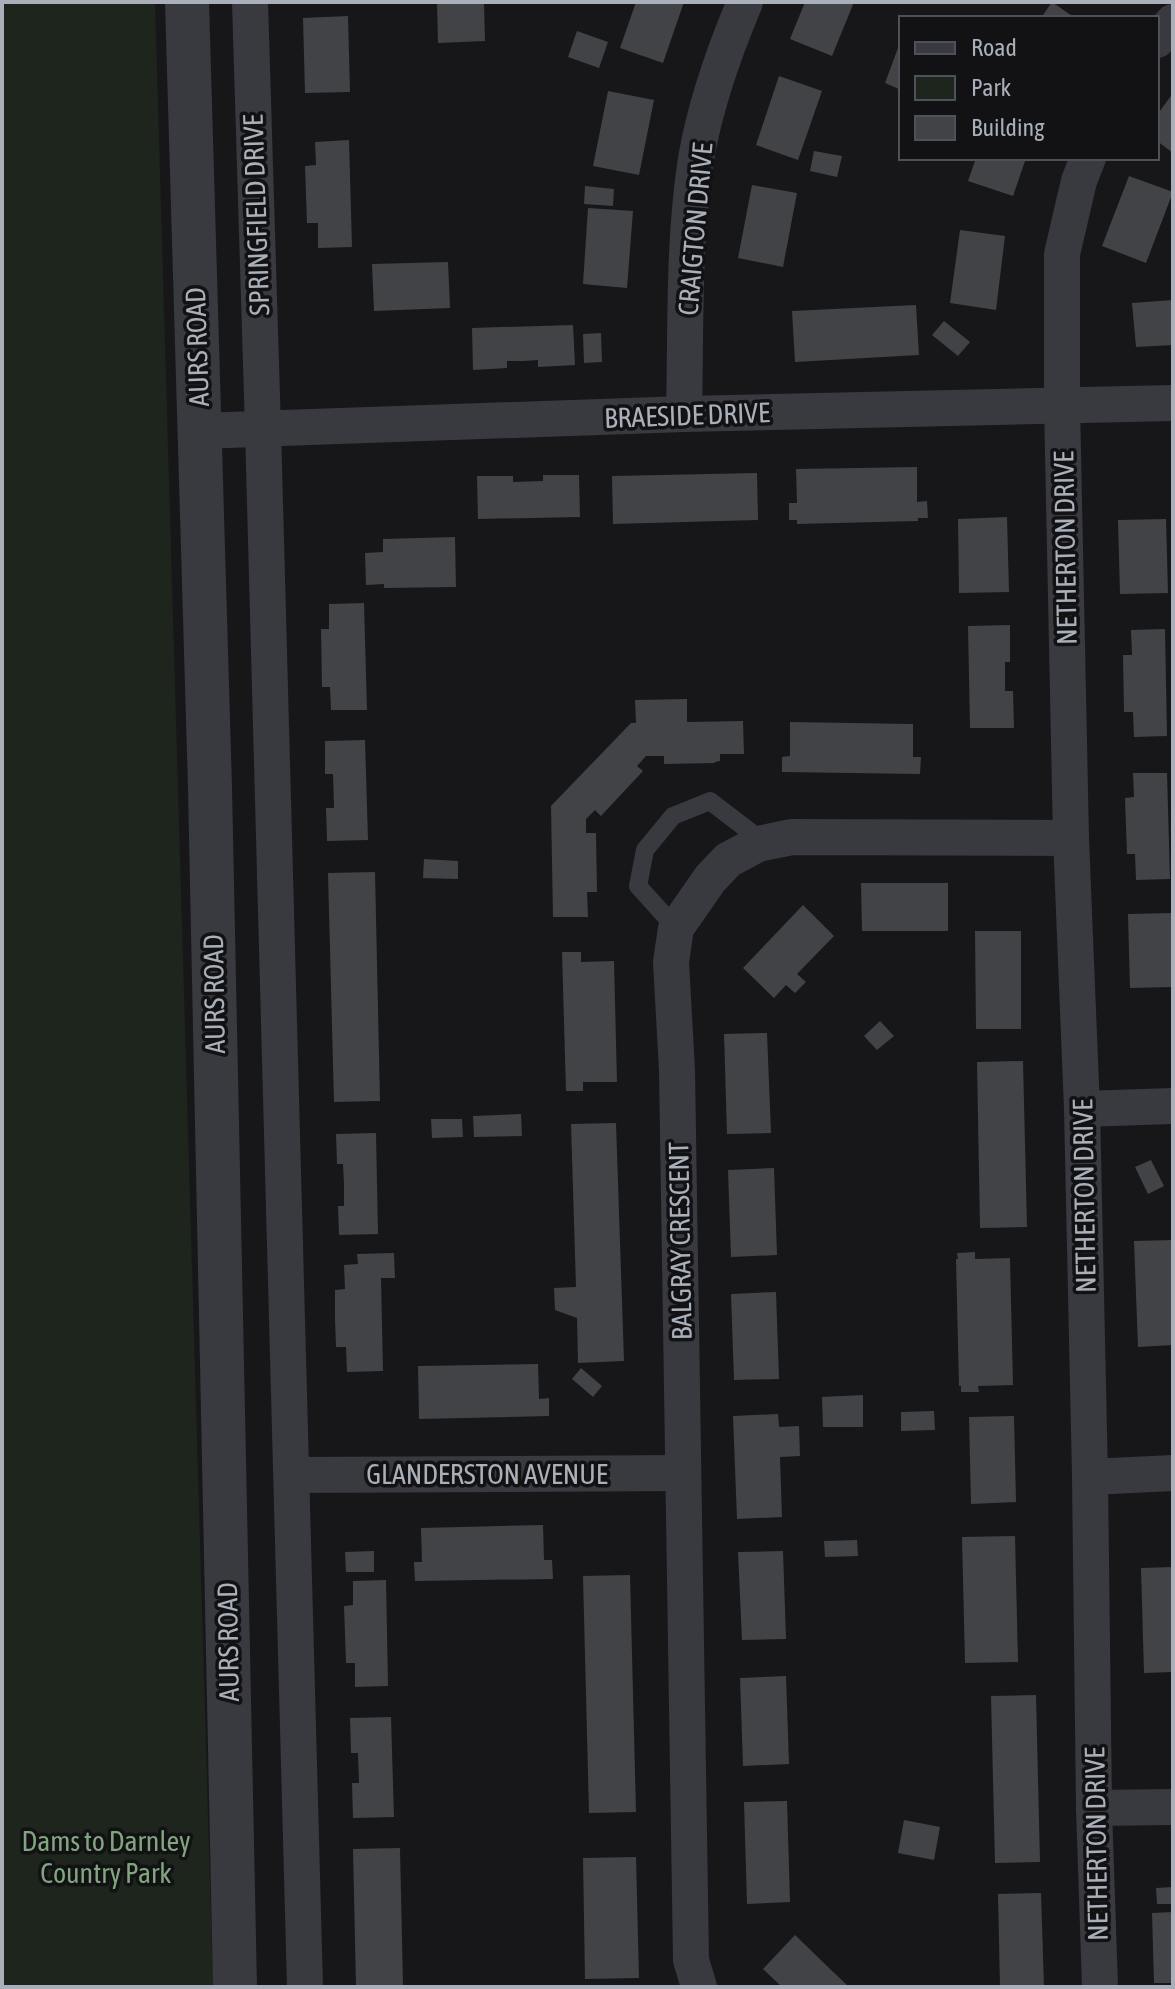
<svg xmlns="http://www.w3.org/2000/svg" width="1175" height="1989" font-family="'Asap Condensed',sans-serif">
	<style>
		.green { fill: #1d251d }
		.building { fill: #414347 }
		.lines { fill: none; stroke-linecap: round; stroke-linejoin: round }
		.service { stroke: #383a3f; stroke-width: 18 }
		.minor { stroke: #383a3f; stroke-width: 36 }
		.tertiary { stroke: #383a3f; stroke-width: 44 }
		.labels { text-anchor: middle; stroke-width: 7; stroke-linejoin: round; paint-order: stroke }
		.street-label { font-size: 28px; fill: #a9b0ba; stroke: #121215 }
		.park-label { font-size: 28px; fill: #81a67f; stroke: #121215 }
	</style>
	<rect width="100%" height="100%" fill="#17171a"/>
	<polygon class="green" points="2,2 155,2 213,1987 2,1987"/>
	<g class="building">
		<polygon points="437,2 484,2 485,41 438,43"/>
		<polygon points="636,2 684,2 663,63 620,48"/>
		<polygon points="805,2 854,2 832,56 790,39"/>
		<polygon points="1052,2 1075,18 1041,18"/>
		<polygon points="348,16 350,92 305,93 303,18"/>
		<polygon points="577,31 608,42 599,68 568,57"/>
		<polygon points="898,48 901,49 901,90 885,83"/>
		<polygon points="779,76 822,91 798,160 756,145"/>
		<polygon points="608,91 654,100 639,175 593,166"/>
		<polygon points="1173,93 1173,153 1157,141 1157,115"/>
		<polygon points="349,140 352,247 318,248 318,223 307,223 305,166 316,165 315,142"/>
		<polygon points="814,151 842,156 837,177 810,171"/>
		<polygon points="976,158 1026,158 1013,196 968,181"/>
		<polygon points="1129,176 1173,192 1146,263 1102,246"/>
		<polygon points="752,185 797,193 783,267 738,258"/>
		<polygon points="585,186 614,189 613,206 584,204"/>
		<polygon points="588,208 633,211 627,288 583,284"/>
		<polygon points="960,230 1005,236 996,310 950,303"/>
		<polygon points="448,262 450,308 374,311 372,264"/>
		<polygon points="1173,300 1173,345 1136,347 1132,303"/>
		<polygon points="916,305 919,355 795,362 792,311"/>
		<polygon points="944,321 970,342 958,356 932,335"/>
		<polygon points="573,325 575,365 538,367 538,360 524,361 507,361 507,368 473,370 472,328"/>
		<polygon points="601,333 602,362 584,363 583,334"/>
		<polygon points="917,467 917,502 927,501 928,518 918,518 918,521 797,524 797,520 789,520 789,503 797,503 796,469"/>
		<polygon points="757,473 758,520 613,524 612,476"/>
		<polygon points="543,475 579,475 580,517 478,519 477,476 513,476 513,482 543,481"/>
		<polygon points="1007,517 1009,592 959,593 958,519"/>
		<polygon points="1166,519 1168,593 1120,594 1118,520"/>
		<polygon points="455,537 456,587 384,588 384,584 366,585 365,553 383,552 383,539"/>
		<polygon points="364,603 367,710 331,710 330,687 322,687 321,629 329,629 329,604"/>
		<polygon points="1010,625 1010,662 1005,662 1005,691 1013,691 1014,728 970,728 968,626"/>
		<polygon points="1165,629 1167,736 1134,737 1133,712 1124,712 1123,655 1132,655 1131,630"/>
		<polygon points="687,699 687,722 743,721 744,754 720,754 720,761 715,762 715,763 664,764 664,756 646,756 637,766 643,771 601,816 595,810 586,819 586,833 596,833 597,892 587,892 588,917 553,917 551,806 631,723 636,723 635,700"/>
		<polygon points="790,722 913,724 913,757 921,757 920,774 782,772 782,757 790,756"/>
		<polygon points="365,740 368,840 327,841 326,808 334,808 333,774 325,774 325,741"/>
		<polygon points="1133,773 1167,773 1170,879 1136,880 1135,854 1127,854 1125,798 1134,797"/>
		<polygon points="424,859 458,861 458,879 423,878"/>
		<polygon points="375,872 380,1101 334,1102 328,873"/>
		<polygon points="861,883 948,883 948,931 862,931"/>
		<polygon points="803,905 834,936 797,974 806,982 795,993 786,985 774,998 743,968"/>
		<polygon points="1173,913 1173,987 1130,988 1128,914"/>
		<polygon points="975,931 1021,931 1021,1029 976,1029"/>
		<polygon points="562,952 581,952 581,962 614,961 617,1082 583,1082 583,1091 566,1091"/>
		<polygon points="880,1021 894,1036 877,1050 864,1036"/>
		<polygon points="767,1033 771,1133 727,1134 724,1034"/>
		<polygon points="1023,1061 1027,1227 980,1228 977,1062"/>
		<polygon points="521,1114 522,1136 474,1137 473,1116"/>
		<polygon points="431,1119 462,1119 463,1137 432,1138"/>
		<polygon points="616,1123 624,1361 578,1363 577,1318 555,1310 554,1288 576,1287 571,1124"/>
		<polygon points="376,1133 378,1234 339,1235 338,1206 344,1206 344,1184 343,1164 337,1164 336,1134"/>
		<polygon points="1151,1160 1164,1186 1148,1194 1135,1167"/>
		<polygon points="774,1168 777,1255 731,1257 728,1170"/>
		<polygon points="1173,1240 1173,1345 1138,1347 1134,1241"/>
		<polygon points="975,1252 975,1259 1010,1258 1013,1385 978,1386 979,1392 961,1392 961,1386 959,1386 956,1259 958,1259 957,1253"/>
		<polygon points="394,1253 395,1278 381,1278 383,1371 347,1372 346,1347 336,1347 335,1319 335,1290 345,1289 344,1265 358,1264 357,1254"/>
		<polygon points="776,1292 779,1379 734,1380 731,1294"/>
		<polygon points="538,1364 539,1399 549,1398 549,1416 419,1419 418,1366"/>
		<polygon points="581,1368 602,1386 593,1397 572,1379"/>
		<polygon points="863,1395 863,1427 823,1427 822,1397"/>
		<polygon points="934,1411 935,1430 901,1431 901,1412"/>
		<polygon points="778,1414 779,1427 799,1426 800,1456 780,1457 782,1517 737,1519 733,1416"/>
		<polygon points="1014,1416 1016,1502 971,1504 969,1417"/>
		<polygon points="543,1525 544,1560 552,1560 553,1579 415,1581 414,1562 422,1562 421,1528"/>
		<polygon points="1015,1536 1018,1662 965,1663 962,1537"/>
		<polygon points="857,1540 858,1556 825,1557 824,1541"/>
		<polygon points="374,1551 374,1572 346,1572 345,1552"/>
		<polygon points="783,1551 786,1639 742,1640 738,1552"/>
		<polygon points="1173,1567 1173,1672 1144,1673 1141,1568"/>
		<polygon points="630,1575 636,1812 589,1813 583,1576"/>
		<polygon points="386,1580 388,1686 355,1687 355,1663 346,1663 344,1606 353,1605 353,1581"/>
		<polygon points="786,1676 789,1764 743,1766 740,1678"/>
		<polygon points="1036,1695 1040,1862 995,1863 991,1696"/>
		<polygon points="391,1717 394,1817 353,1818 352,1783 359,1783 358,1753 351,1753 350,1718"/>
		<polygon points="787,1801 790,1902 747,1904 744,1802"/>
		<polygon points="904,1820 940,1827 934,1860 898,1853"/>
		<polygon points="400,1848 403,1987 356,1987 353,1849"/>
		<polygon points="636,1857 639,1978 585,1979 583,1858"/>
		<polygon points="1173,1887 1173,1904 1157,1904 1156,1888"/>
		<polygon points="1041,1893 1044,1987 1000,1987 998,1894"/>
		<polygon points="1173,1912 1173,1983 1154,1983 1152,1913"/>
		<polygon points="795,1935 827,1966 849,1987 782,1987 763,1969"/>
	</g>
	<g class="lines">
		<polyline class="service" points="676,928 638,886 645,850 673,816 710,801 765,843"/>
		<g class="minor">
			<polyline points="250,2 263,429 305,1987"/>
			<polyline points="1157,40 1173,22"/>
			<polyline points="1088,158 1079,181 1062,254 1062,405 1071,838 1082,1109 1090,1477 1094,1808 1100,1987"/>
			<path d="M684,414C686,330 683,242 696,159C705,105 724,52 745,2"/>
			<polyline points="200,431 684,414 1173,403"/>
			<polyline points="1082,1109 1173,1106"/>
			<polyline points="292,1475 683,1473"/>
			<polyline points="1090,1477 1173,1473"/>
			<polyline points="1094,1808 1173,1807"/>
			<polyline points="699,1987 691,1960 677,1070 671,962 676,928 710,879 728,860 758,844 792,837 1071,838"/>
		</g>
		<polyline class="tertiary" points="187,2 210,788 235,1987"/>
	</g>
	<g class="labels">
		<g class="street-label">
			<text transform="translate(256 215) rotate(-92)" y="10">SPRINGFIELD DRIVE</text>
			<text transform="translate(695 229) rotate(-85)" y="10">CRAIGTON DRIVE</text>
			<text transform="translate(197 347) rotate(-92)" y="10">AURS ROAD</text>
			<text transform="translate(687 415) rotate(-2)" y="10">BRAESIDE DRIVE</text>
			<text transform="translate(1065 548) rotate(-91)" y="10">NETHERTON DRIVE</text>
			<text transform="translate(214 994) rotate(-91)" y="10">AURS ROAD</text>
			<text transform="translate(1084 1196) rotate(-91)" y="10">NETHERTON DRIVE</text>
			<text transform="translate(680 1241) rotate(-91)" y="10">BALGRAY CRESCENT</text>
			<text x="487" y="1484">GLANDERSTON AVENUE</text>
			<text transform="translate(228 1642) rotate(-91)" y="10">AURS ROAD</text>
			<text transform="translate(1096 1844) rotate(-91)" y="10">NETHERTON DRIVE</text>
		</g>
		<g class="park-label">
			<text x="106" y="1851">Dams to Darnley<tspan x="106" dy="32">Country Park</tspan></text>
		</g>
	</g>
	<rect width="1175" height="1989" fill="none" stroke="#a9b0ba" stroke-width="8"/>
	<rect x="899" y="16" width="260" height="144" fill="#121215" stroke="#4e5157" stroke-width="2"/>
	<rect x="915" y="42" width="40" height="12" fill="#383a3f" stroke="#4e5157" stroke-width="2"/>
	<text x="971" y="56" font-size="24" fill="#a9b0ba">Road</text>
	<rect x="915" y="76" width="40" height="24" fill="#1d251d" stroke="#4e5157" stroke-width="2"/>
	<text x="971" y="96" font-size="24" fill="#a9b0ba">Park</text>
	<rect x="915" y="116" width="40" height="24" fill="#414347" stroke="#4e5157" stroke-width="2"/>
	<text x="971" y="136" font-size="24" fill="#a9b0ba">Building</text>
</svg>
